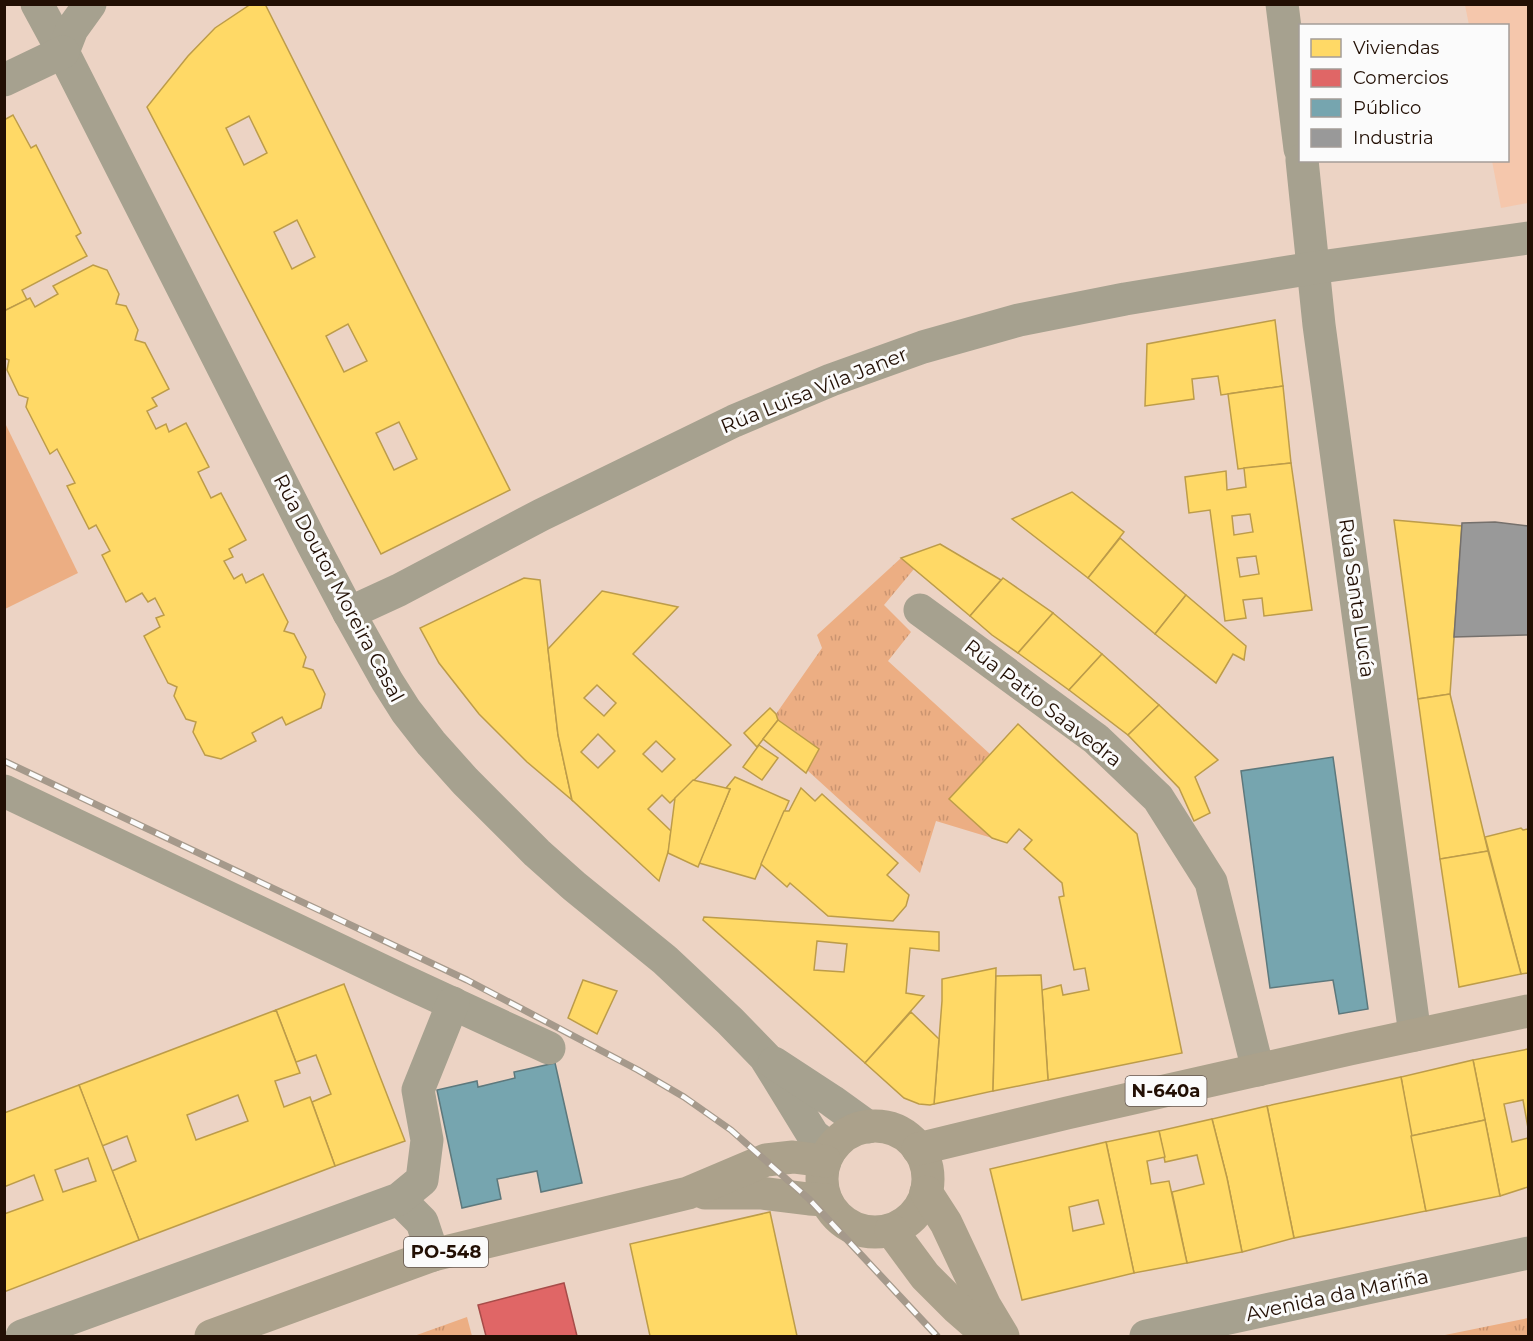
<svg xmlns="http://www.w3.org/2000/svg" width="1533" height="1341" font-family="Montserrat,sans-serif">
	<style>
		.built { fill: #f5c7ac }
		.grass { fill: url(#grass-tufts) }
		.pitch { fill: #ecae83 }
		.homes { fill: #ffd966; stroke: #bd9c49; stroke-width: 1.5; fill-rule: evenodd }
		.shops { fill: #e06666; stroke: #a74c49; stroke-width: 1.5 }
		.public { fill: #76a5af; stroke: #5d787c; stroke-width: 1.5 }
		.industry { fill: #999; stroke: #75706c; stroke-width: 1.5 }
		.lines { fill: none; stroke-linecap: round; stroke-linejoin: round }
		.minor { stroke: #a6a18f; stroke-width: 33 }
		.major { stroke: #aba18b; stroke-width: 33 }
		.rail-casing { stroke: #a5998b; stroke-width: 7 }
		.rail { stroke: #fbfbfb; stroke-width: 4.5; stroke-dasharray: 14; stroke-linecap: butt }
		.labels { text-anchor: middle; stroke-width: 6; stroke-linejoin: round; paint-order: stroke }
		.shield { fill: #fbfbfb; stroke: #63564e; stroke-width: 1.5 }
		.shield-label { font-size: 18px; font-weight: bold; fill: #220f04 }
		.street-label { font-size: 20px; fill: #220f04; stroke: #fbfbfb }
	</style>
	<defs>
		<pattern id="grass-tufts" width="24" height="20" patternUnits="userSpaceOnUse" patternTransform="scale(1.5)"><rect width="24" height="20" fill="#ecae83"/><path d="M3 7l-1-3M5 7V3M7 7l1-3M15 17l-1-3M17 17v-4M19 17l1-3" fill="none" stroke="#ca9470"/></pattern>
	</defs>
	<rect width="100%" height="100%" fill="#ecd3c4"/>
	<polygon class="built" points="1465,5 1528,5 1528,203 1501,208 1492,161 1508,160 1508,26 1469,25"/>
	<g class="grass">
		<polygon points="901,558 914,569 884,605 911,632 888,661 990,754 949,799 992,838 936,821 920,873 807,770 819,749 778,720 776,714 822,648 817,635"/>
		<polygon points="467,1317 472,1336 414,1336"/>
		<polygon points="1528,1318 1528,1336 1440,1336"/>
	</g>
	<polygon class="pitch" points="4,421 78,573 5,609 4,609"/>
	<g class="homes">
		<path d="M251,4H265L510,490L381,554L147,107L188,56L215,28ZM249,116L267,153L244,165L226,128ZM297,220L315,257L292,269L274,232ZM348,324L367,361L344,372L326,336ZM399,422L417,459L394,470L376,433Z"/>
		<polygon points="13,115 31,148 36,145 81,233 76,236 87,256 22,290 27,300 4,311 4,120"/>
		<polygon points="93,265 107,270 119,294 116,304 126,306 138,330 135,340 145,343 169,389 152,398 157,406 147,411 156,429 166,424 169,432 186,423 209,467 198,472 211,498 221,493 246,540 229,549 233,557 224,561 234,579 242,574 246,583 263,574 288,622 284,631 294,634 306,657 303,667 313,670 325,694 321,708 286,725 282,717 252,733 256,741 221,759 205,755 193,732 196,722 186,719 174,696 177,687 168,683 144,636 160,627 156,618 164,615 155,598 148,602 142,593 126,602 102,555 110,551 96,525 89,529 67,486 75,483 57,449 50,454 26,407 28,398 19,395 7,370 9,360 4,358 4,311 30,298 35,307 58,294 53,286"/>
		<polygon points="1275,320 1283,386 1221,395 1218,376 1192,379 1194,399 1145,406 1147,344"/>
		<polygon points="1283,386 1291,463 1238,469 1228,394"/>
		<path d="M1291,463L1312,610L1264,616L1262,598L1243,600L1246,618L1225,621L1210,510L1189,513L1185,477L1226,471L1227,490L1246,487L1244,468ZM1250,514L1253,532L1234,535L1232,516ZM1256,556L1259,574L1240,577L1237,558Z"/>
		<polygon points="1072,492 1124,532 1088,578 1012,519"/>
		<polygon points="1394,520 1462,526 1450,694 1418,699"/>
		<polygon points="1120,538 1186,595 1155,634 1088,578"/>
		<polygon points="940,544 1001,580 970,616 901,558"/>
		<polygon points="524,578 540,580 558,735 572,800 527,762 479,714 439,663 420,628"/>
		<polygon points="1003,578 1053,613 1018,653 992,635 970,616"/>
		<path d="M602,591L678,607L633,654L731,745L670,803L662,795L648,809L671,831L669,849L659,881L572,800L558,735L548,649ZM597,685L616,703L604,716L584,698ZM598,734L615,751L598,768L581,752ZM656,741L675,759L662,772L643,754Z"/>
		<polygon points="1186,595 1246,646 1244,660 1233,654 1216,683 1155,634"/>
		<polygon points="1053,613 1102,654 1069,690 1018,653"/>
		<polygon points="1102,654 1159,705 1128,735 1069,690"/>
		<polygon points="1450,694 1488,851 1440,859 1418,699"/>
		<polygon points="1159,705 1218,760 1195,777 1210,813 1194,821 1179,788 1128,735"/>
		<polygon points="770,708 776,714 778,720 757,747 744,733"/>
		<polygon points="778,720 819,749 806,773 763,739"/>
		<polygon points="1018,724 1137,834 1182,1053 1048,1080 1042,990 1061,985 1063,995 1089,990 1085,968 1074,970 1059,897 1064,896 1062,883 1024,849 1032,840 1019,829 1007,843 992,838 949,799"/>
		<polygon points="759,745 778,758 762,780 743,767"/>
		<polygon points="735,777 789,801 755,879 699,863 730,789 726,788"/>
		<polygon points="693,780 730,789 698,867 668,853 675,798"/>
		<polygon points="801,788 815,801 822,794 898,863 887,875 909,895 906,906 893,921 828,916 790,883 787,887 761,864 784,811 789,811"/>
		<polygon points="1528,826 1528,973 1521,974 1485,837 1521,828 1523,830 1528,829"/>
		<polygon points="1488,851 1521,974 1459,987 1440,859"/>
		<path d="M704,917L939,932V951L910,948L906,993L924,996L865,1063L703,920ZM817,941L847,944L844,972L814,970Z"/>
		<polygon points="996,968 993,1091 934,1104 942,1001 942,979"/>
		<polygon points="1041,975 1048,1080 993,1091 996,976"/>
		<polygon points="583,980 617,991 597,1034 568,1018"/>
		<polygon points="344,984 405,1141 335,1166 312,1102 331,1094 316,1055 296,1062 276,1010"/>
		<path d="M276,1010L300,1073L275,1081L284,1107L310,1097L335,1166L139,1240L112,1171L136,1161L127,1136L102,1146L79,1085ZM238,1095L248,1121L196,1140L187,1115Z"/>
		<polygon points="911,1012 939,1039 934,1104 930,1105 919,1104 904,1098 865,1063"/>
		<polygon points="1528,1049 1528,1128 1523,1100 1504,1104 1512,1142 1528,1138 1528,1187 1500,1196 1473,1060"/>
		<polygon points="1473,1060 1485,1120 1411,1136 1401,1077"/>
		<polygon points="1401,1077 1426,1211 1294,1238 1267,1106"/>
		<path d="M79,1085L139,1240L4,1292V1214L43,1200L34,1175L4,1187V1113ZM88,1158L96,1181L63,1192L55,1170Z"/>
		<polygon points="1267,1106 1294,1238 1242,1252 1227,1178 1212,1119"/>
		<polygon points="1212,1119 1227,1178 1242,1252 1187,1263 1172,1192 1204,1184 1197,1155 1165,1162 1159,1131"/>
		<polygon points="1485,1120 1500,1196 1426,1211 1411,1136"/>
		<polygon points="1159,1131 1165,1157 1147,1161 1151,1184 1169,1181 1187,1263 1134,1273 1106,1142"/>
		<path d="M1106,1142L1134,1273L1022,1300L990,1169ZM1098,1200L1104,1224L1073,1231L1069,1207Z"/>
		<polygon points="770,1212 797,1336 650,1336 630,1244"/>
	</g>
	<polygon class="shops" points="564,1283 577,1336 486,1336 478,1305"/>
	<g class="public">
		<polygon points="1333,757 1368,1009 1339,1014 1333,980 1270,988 1241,771"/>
		<polygon points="555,1063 582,1183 541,1192 537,1171 497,1179 501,1199 462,1208 437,1090 477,1081 478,1087 515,1078 514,1072"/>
	</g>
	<polygon class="industry" points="1495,522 1528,526 1528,635 1454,637 1462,523"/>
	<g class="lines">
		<g class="minor">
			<polyline points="37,4 63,52 312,543 349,613 387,681 406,711 431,743 465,781 537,853 574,886 665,960 730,1021 765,1057 813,1135 831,1149"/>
			<polyline points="1282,4 1300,149"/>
			<polyline points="63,52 72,29 90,4"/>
			<polyline points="4,80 63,52"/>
			<polyline points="1302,160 1319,325 1415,1035"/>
			<polyline points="920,610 1096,739 1158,798 1211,882 1258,1070"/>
			<polyline points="349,613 399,590 541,515 734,421 831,380 923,347 1019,320 1125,299 1313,268 1528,238"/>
			<polyline points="4,791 404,981 549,1048"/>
			<polyline points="774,1063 832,1101 868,1127"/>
			<polyline points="399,1199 422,1222 433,1255"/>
			<polyline points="22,1336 399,1199 422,1180 427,1140 418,1090 453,1003"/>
			<polyline points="1146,1336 1528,1253"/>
		</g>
		<g class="major">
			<circle cx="875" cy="1179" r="53"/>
			<polyline points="918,1149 1067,1113 1350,1049 1528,1011"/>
			<polyline points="926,1192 946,1223 985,1306 1003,1336"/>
			<polyline points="705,1193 761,1193 809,1199 826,1200"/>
			<polyline points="891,1230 925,1276 957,1308 989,1336"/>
			<polyline points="211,1336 433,1255 688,1193 766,1160 793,1157 825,1161"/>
		</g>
		<g class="rail-casing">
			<polyline id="rail" points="4,761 467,980 638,1070 684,1097 731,1130 809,1199 937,1336"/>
		</g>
		<use href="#rail" class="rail"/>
	</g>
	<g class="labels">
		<g class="shield">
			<rect x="1125.5" y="1076" width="81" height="30" rx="4.5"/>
			<rect x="404" y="1237" width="84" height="30" rx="4.5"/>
		</g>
		<g class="shield-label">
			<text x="1166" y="1097">N-640a</text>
			<text x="446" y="1258">PO-548</text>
		</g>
		<g class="street-label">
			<text transform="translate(814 390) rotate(-22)" y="7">Rúa Luisa Vila Janer</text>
			<text transform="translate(339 588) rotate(62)" y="7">Rúa Doutor Moreira Casal</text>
			<text transform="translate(1357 598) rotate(82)" y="7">Rúa Santa Lucía</text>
			<text transform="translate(1043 703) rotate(38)" y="7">Rúa Patio Saavedra</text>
			<text transform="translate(1337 1295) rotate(-12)" y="7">Avenida da Mariña</text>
		</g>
	</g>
	<rect width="1533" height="1341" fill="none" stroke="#220f04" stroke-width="12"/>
	<rect x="1299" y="24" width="210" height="138" fill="#fbfbfb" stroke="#a49d98" stroke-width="1.5"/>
	<rect x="1311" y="39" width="30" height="18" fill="#ffd966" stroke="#a49d98" stroke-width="1.5"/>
	<text x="1353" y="54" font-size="18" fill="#220f04">Viviendas</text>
	<rect x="1311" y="69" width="30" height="18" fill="#e06666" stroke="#a49d98" stroke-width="1.5"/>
	<text x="1353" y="84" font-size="18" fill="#220f04">Comercios</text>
	<rect x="1311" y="99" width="30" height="18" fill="#76a5af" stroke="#a49d98" stroke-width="1.5"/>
	<text x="1353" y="114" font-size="18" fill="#220f04">Público</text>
	<rect x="1311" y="129" width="30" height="18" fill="#999999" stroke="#a49d98" stroke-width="1.5"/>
	<text x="1353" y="144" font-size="18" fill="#220f04">Industria</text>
</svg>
